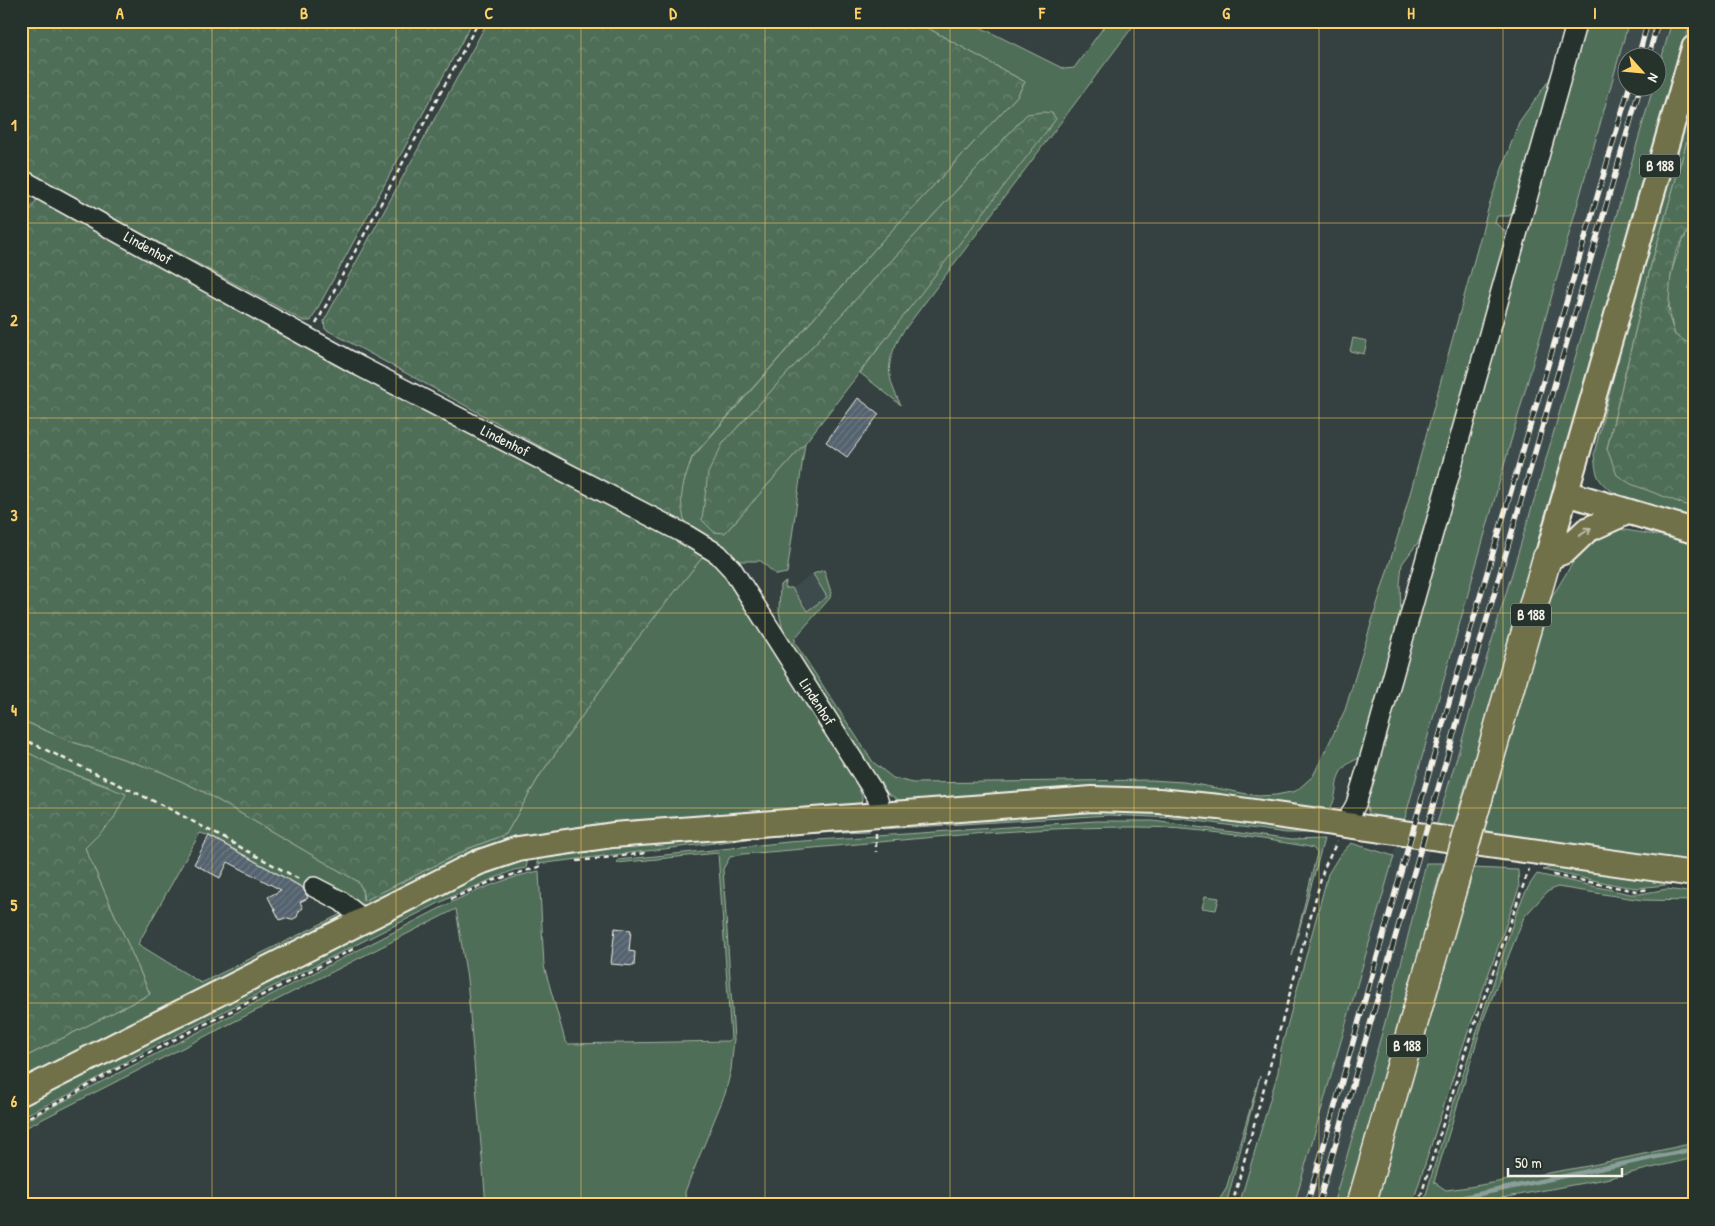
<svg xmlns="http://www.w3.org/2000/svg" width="1715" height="1226" font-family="'Patrick Hand',sans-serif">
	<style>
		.built { fill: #3d4b4e }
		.industrial { fill: url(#industrial-furrows) }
		.green { fill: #4f6e58; stroke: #a2b0a0 }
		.forest { fill: url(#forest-crowns); stroke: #a2b0a0 }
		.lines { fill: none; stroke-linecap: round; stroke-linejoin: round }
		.stream { stroke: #8a9f9b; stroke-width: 4.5 }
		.building { fill: url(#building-hatch); stroke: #f4f1e8 }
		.minor-casing { stroke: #f4f1e8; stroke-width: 22 }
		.major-casing { stroke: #f4f1e8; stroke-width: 28 }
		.highway-casing { stroke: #f4f1e8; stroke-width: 31 }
		.path { stroke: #f4f1e8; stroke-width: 2.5; stroke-dasharray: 5 4; stroke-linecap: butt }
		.minor { stroke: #26332d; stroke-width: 19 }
		.major { stroke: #70704a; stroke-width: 24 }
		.highway { stroke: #70704a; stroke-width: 28 }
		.rail-casing { stroke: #f4f1e8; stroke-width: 5.5 }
		.rail { stroke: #26332d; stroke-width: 4; stroke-dasharray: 11; stroke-linecap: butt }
		.highway-bridge-casing { stroke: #f4f1e8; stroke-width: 31; stroke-linecap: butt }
		.highway-bridge { stroke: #70704a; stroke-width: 28 }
		.oneway { stroke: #bfbda9 }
		.grid { fill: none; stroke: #ffd166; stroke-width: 1; stroke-opacity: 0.55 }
		.labels { text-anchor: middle; stroke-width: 4.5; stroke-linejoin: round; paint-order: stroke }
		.shield { fill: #26332d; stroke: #b6b8b0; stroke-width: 1 }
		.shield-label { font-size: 14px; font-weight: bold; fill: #f4f1e8 }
		.street-label { font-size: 15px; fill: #f4f1e8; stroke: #26332d }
		.neatline { fill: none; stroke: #ffd166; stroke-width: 2 }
		.grid-label { font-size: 16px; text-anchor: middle; font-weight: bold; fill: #ffd166 }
	</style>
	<defs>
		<pattern id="industrial-furrows" width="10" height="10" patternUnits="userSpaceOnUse" patternTransform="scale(1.25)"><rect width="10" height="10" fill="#3d4b4e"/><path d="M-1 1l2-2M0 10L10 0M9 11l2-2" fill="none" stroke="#5a6568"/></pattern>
		<pattern id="forest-crowns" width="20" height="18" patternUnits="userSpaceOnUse" patternTransform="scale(1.25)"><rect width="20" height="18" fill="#4f6e58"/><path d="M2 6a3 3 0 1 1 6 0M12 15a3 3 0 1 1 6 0" fill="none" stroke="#698370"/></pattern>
		<pattern id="building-hatch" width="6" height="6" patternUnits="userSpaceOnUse" patternTransform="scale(1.25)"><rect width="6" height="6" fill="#53626e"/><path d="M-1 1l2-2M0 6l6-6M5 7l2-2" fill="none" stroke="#6c7983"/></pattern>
	</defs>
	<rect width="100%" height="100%" fill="#344140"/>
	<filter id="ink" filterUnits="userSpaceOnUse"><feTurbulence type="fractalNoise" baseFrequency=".02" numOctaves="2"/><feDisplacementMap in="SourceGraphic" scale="10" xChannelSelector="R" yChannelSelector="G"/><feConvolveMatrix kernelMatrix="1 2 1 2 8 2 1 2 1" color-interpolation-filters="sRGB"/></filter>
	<g filter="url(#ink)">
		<g class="built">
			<polygon points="1629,21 1672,21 1658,71 1658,58 1628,58 1628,88 1653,88 1537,490 1458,757 1448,785 1417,895 1397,980 1333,1205 1294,1205"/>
			<polygon points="813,574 828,597 806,611 792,588"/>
		</g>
		<polygon class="industrial" points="21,188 38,197 29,213 21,209"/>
		<g class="green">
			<path d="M915,21H968L1064,69L1074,68L1108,21H1137L902,333C885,363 886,376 901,405L860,373L890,333L1027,114L723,443L725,533L805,443L787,573L776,575L761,561H739L728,556L686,526L680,507L682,488L692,458L880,243L1017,96L1025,82Z"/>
			<polygon points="1581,21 1629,21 1403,825 1369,816 1366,802"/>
			<polygon points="1672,21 1691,21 1543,522 1475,771 1469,773 1452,833 1435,830 1537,490 1653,88 1658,88 1658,71"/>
			<path d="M1557,59L1516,208L1509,216H1497L1495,223L1504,230L1507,238L1431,509L1419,541L1402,564L1400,584L1401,615L1363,757C1323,769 1346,797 1325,814L907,805L882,790L783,631L779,612L780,585L786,582L785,588H792L807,611L827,597L813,574L824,570L831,592L830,598L795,638V643L873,762L893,778L913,783L1150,780L1184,782L1258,796L1276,795L1296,791L1313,776L1345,710L1405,512L1490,202L1519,122L1549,80Z"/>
			<path d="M1694,82V117L1651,265L1607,449L1694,508V518C1670,511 1614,502 1600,480C1595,473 1595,462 1594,454L1640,271Z"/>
			<path d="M1694,219V251L1688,270L1694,282V347L1675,335C1661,290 1672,260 1694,219Z"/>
			<polygon points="1353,338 1367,341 1364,354 1350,351"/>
			<polygon points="1619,529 1669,537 1694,545 1694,864 1482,838 1497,787 1493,786 1542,613 1581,549 1591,539"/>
			<polygon points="705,554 735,585 777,658 853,773 862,797 861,806 554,836 370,910 310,885 304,888 210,836 200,833 138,944 201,983 347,911 349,920 21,1086 21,1059 150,994 85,848 113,820 108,786 60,769 21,749 21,720 70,741 162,772 202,791 357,881 362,888 363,901 470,848 506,834 540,775 634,643"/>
			<polygon points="1141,808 1322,833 1287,833 1174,818 1109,815 882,829 885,821"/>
			<path d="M1096,821H1153L1291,840L1324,839L1292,956L1317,853L1313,848L1305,846C1249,837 1192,827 1136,827C1004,827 873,844 743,854L730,857L723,869L734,1039L731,1070L725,1094L690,1179L685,1192L686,1205H486L467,979L456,909L21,1130V1123L458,899C485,887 510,877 539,871L544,966L565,1040L568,1044L728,1041L731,1039L718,853L617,863L618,860L788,842Z"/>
			<polygon points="867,826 869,831 790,834 537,864 539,853 563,849"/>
			<polygon points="1351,843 1394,856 1294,1205 1239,1205 1278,1072 1281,1049 1328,874 1339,856"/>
			<polygon points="520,857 528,859 526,868 514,870 455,895 145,1051 70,1094 21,1117 21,1101 407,906"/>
			<polygon points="1426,863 1443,863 1434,895 1437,896 1350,1205 1333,1205 1397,980"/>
			<polygon points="1559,864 1674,883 1674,884 1638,888 1622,886 1543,870"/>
			<polygon points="1474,868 1518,870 1519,888 1462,1049 1412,1205 1372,1205 1458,908 1462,909"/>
			<path d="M1537,874L1630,894H1640L1667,889L1694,893V901L1642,900L1557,887L1547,892L1524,917L1484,1018L1434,1182L1446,1190L1469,1187L1588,1166L1694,1143V1158L1605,1179L1502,1198L1477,1205H1423C1446,1124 1472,1045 1499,966C1510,936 1517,899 1537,874Z"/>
			<polygon points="1205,896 1219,898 1216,910 1202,908"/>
			<polygon points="1260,1076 1226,1205 1216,1205 1226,1189"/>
		</g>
		<g class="forest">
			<polygon points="21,21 473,21 314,315 311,321 304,321 21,168"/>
			<path d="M488,21H915L1025,82L1017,96L880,243L692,457C683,485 677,497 686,526L325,329L324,321Z"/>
			<polygon points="1043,112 1052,113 1056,119 805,443 725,533 714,532 702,520 708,473 723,443 1027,114"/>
			<polygon points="1694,117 1694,219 1676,252 1671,274 1668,314 1675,335 1694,347 1694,508 1631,484 1617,475 1607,449 1651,265"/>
			<polygon points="38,197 705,554 634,643 540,775 506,834 470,848 364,901 362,888 357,881 202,791 162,772 70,741 21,720 21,209 29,213"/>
			<polygon points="1694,251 1694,282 1688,270"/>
			<polygon points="21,749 60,769 126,794 113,820 85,848 150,994 21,1059"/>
		</g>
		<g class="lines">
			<g class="stream">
				<polyline points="1690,288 1694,289"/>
				<polyline points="1448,1205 1455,1199 1694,1149"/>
			</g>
		</g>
		<g class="building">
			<polygon points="858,398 879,414 847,457 826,442"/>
			<polygon points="209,836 303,888 308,898 300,902 303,908 299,911 297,917 291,920 285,918 280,920 268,897 281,890 228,862 220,878 194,864"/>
			<polygon points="615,928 631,930 629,951 635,952 634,966 611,964"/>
		</g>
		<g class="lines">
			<g class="minor-casing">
				<g id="minor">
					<polyline points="21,179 361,367 685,534 718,554 732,569 877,797 882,814"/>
					<polyline points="1345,825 1356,804 1367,768 1577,21"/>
					<polyline points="314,887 341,901 364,920"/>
				</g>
			</g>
			<g class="major-casing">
				<g id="major">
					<polyline points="1566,493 1694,531"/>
					<polyline points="1547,558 1694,48"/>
					<polyline points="1547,558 1565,551 1587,530 1627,512"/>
					<polyline points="21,1093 477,863 518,849 613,835 1092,799 1159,801 1219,807 1694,874"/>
				</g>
			</g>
			<g class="highway-casing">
				<g id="highway">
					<polyline points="1478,799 1547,558"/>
					<polyline points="1361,1205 1453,886"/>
				</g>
			</g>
			<g class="path">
				<polyline points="316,324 479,21"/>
				<polyline points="21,738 168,808 299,879"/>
				<polyline points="876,833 876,852"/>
				<polyline points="577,861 647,853"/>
				<polyline points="1553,875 1636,891 1650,889"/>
				<polyline points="451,899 492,881 542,866"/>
				<polyline points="21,1121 69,1097 109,1073 353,949"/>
				<polyline points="1232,1205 1324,868 1337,842"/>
				<polyline points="1418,1205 1466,1049 1529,869"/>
			</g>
			<use href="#minor" class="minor"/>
			<use href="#major" class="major"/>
			<use href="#highway" class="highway"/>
			<g class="rail-casing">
				<g id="rail">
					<polyline points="1638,58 1648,21"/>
					<polyline points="1648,58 1658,21"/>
					<polyline points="1307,1205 1444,720 1629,88"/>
					<polyline points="1318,1205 1640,88"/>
				</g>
			</g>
			<use href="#rail" class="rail"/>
			<g class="highway-bridge-casing">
				<polyline id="highway-bridge" points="1453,886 1478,799"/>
			</g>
			<use href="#highway-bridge" class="highway-bridge"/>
		</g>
		<defs><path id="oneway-shaft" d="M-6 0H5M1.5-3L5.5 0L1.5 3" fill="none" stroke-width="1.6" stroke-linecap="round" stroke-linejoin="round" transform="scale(1.25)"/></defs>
		<use class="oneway" href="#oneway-shaft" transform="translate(1585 532) rotate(-35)"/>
	</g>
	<path class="grid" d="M212,21V1205M396,21V1205M581,21V1205M765,21V1205M950,21V1205M1134,21V1205M1319,21V1205M1503,21V1205M21,223H1694M21,418H1694M21,613H1694M21,808H1694M21,1003H1694"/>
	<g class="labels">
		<g class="shield">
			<rect x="1640" y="154.5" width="40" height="23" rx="4"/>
			<rect x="1511" y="603.5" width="40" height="23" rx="4"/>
			<rect x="1387" y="1034.5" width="40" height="23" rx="4"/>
		</g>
		<g class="shield-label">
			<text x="1660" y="171">B 188</text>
			<text x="1531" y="620">B 188</text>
			<text x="1407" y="1051">B 188</text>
		</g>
		<g class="street-label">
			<text transform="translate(148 248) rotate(29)" y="5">Lindenhof</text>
			<text transform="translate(505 441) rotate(27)" y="5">Lindenhof</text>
			<text transform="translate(817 702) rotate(57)" y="5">Lindenhof</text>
		</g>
	</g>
	<rect width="1715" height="1226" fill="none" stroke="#26332d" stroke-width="55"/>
	<g transform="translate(1642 72) rotate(117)"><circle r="24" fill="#26332d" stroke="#787f78"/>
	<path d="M0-4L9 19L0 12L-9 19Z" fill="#ffd166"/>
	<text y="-8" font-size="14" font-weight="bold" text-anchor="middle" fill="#f4f1e8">N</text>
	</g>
	<path d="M1508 1168v8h114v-8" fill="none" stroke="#f4f1e8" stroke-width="2.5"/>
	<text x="1515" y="1168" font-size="15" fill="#f4f1e8" stroke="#26332d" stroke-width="4" paint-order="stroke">50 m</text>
	<rect x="28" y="28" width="1660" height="1170" class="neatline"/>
	<g class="grid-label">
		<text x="120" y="19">A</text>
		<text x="304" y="19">B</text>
		<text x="489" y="19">C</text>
		<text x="673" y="19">D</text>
		<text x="858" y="19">E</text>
		<text x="1042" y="19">F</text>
		<text x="1226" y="19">G</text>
		<text x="1411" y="19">H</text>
		<text x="1595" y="19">I</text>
		<text x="14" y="131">1</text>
		<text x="14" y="326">2</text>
		<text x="14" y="521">3</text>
		<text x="14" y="716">4</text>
		<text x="14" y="911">5</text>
		<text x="14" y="1107">6</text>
	</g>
</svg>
